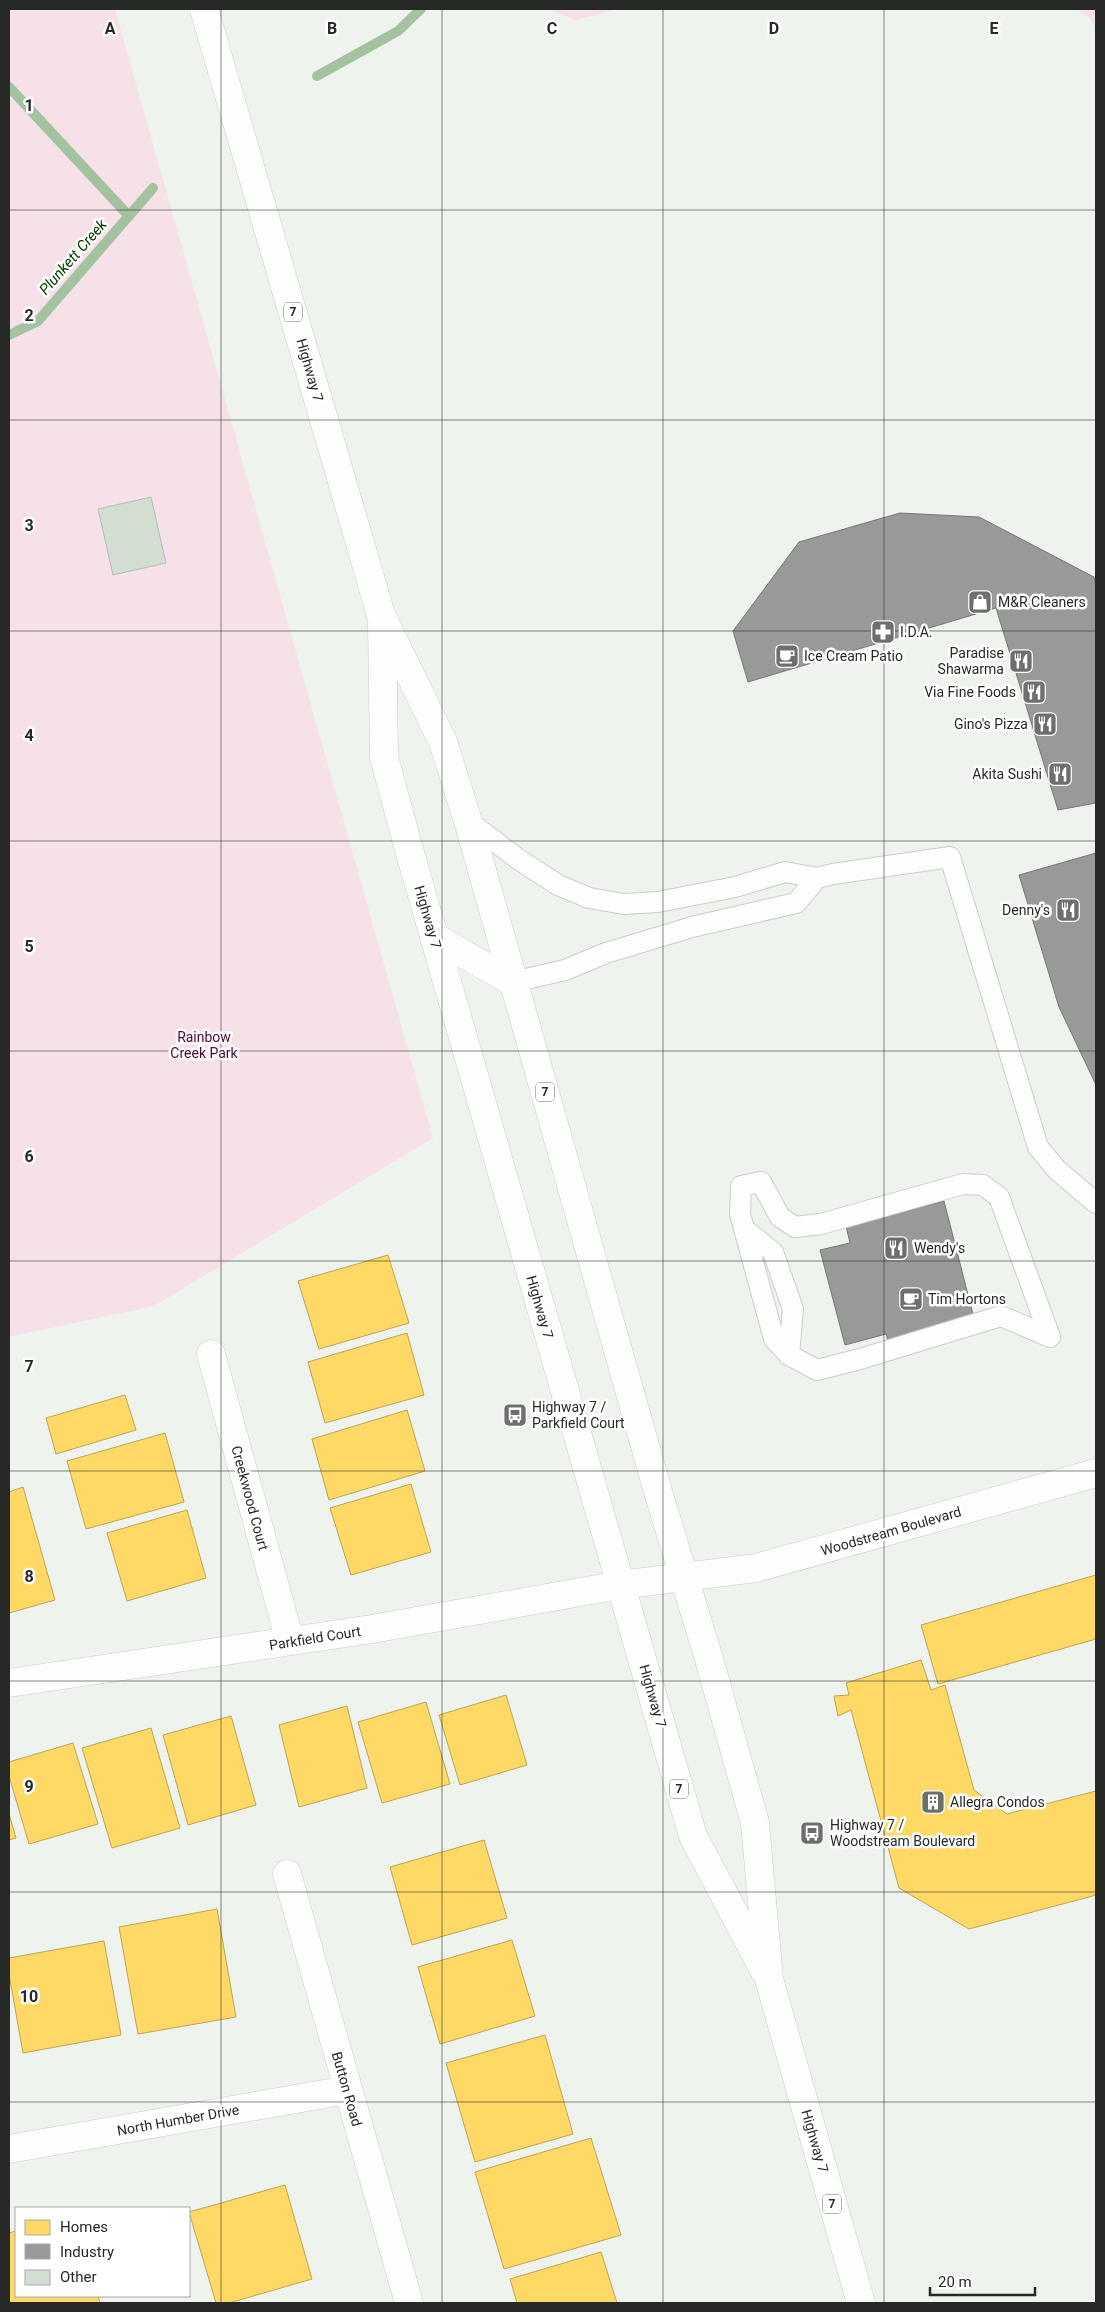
<svg xmlns="http://www.w3.org/2000/svg" width="1105" height="2312" font-family="Roboto,sans-serif">
	<style>
		.green { fill: #f6e1e9 }
		.homes { fill: #ffd966; stroke: #bea452 }
		.industry { fill: #999; stroke: #767776 }
		.lines { fill: none; stroke-linecap: round; stroke-linejoin: round }
		.stream { stroke: #a3c3a0; stroke-width: 10 }
		.building { fill: #d3ded2; stroke: #b8bcb8 }
		.lane-casing { stroke: #caceca; stroke-width: 22 }
		.street-casing { stroke: #caceca; stroke-width: 29 }
		.primary-casing { stroke: #caceca; stroke-width: 29 }
		.lane { stroke: #fcfdfc; stroke-width: 20 }
		.street { stroke: #fcfdfc; stroke-width: 28 }
		.primary { stroke: #fcfdfc; stroke-width: 28 }
		.grid { fill: none; stroke: #262925; stroke-width: 1; stroke-opacity: 0.55 }
		.labels { text-anchor: middle; stroke-width: 5; stroke-linejoin: round; paint-order: stroke }
		.shield { fill: #fff; stroke: #676966; stroke-width: 1 }
		.shield-label { font-size: 12px; font-weight: bold; fill: #262925 }
		.street-label { font-size: 14px; fill: #262925; stroke: #fff }
		.poi-label { font-size: 14px; fill: #262925; stroke: #fff; text-anchor: start }
		.park-label { font-size: 14px; fill: #4f0632; stroke: #fff }
		.water-label { font-size: 15px; font-style: italic; fill: #024302; stroke: #fff }
		.grid-label { font-size: 16px; text-anchor: middle; font-weight: bold; fill: #262925; stroke: #fff; stroke-width: 5; stroke-linejoin: round; paint-order: stroke }
	</style>
	<rect width="100%" height="100%" fill="#eef3ed"/>
	<g class="green">
		<polygon points="9,9 115,9 433,1138 154,1306 9,1337"/>
		<polygon points="547,9 618,9 576,20"/>
		<polygon points="1076,9 1096,9 1096,30 1090,18"/>
	</g>
	<g class="homes">
		<polygon points="388,1255 409,1323 319,1349 298,1281"/>
		<polygon points="407,1333 424,1395 325,1423 308,1362"/>
		<polygon points="125,1395 136,1430 56,1454 46,1418"/>
		<polygon points="407,1410 425,1471 329,1500 312,1439"/>
		<polygon points="165,1433 184,1502 86,1529 67,1461"/>
		<polygon points="411,1484 431,1552 351,1575 330,1508"/>
		<polygon points="23,1487 55,1600 9,1613 9,1492"/>
		<polygon points="187,1510 206,1578 127,1601 107,1533"/>
		<polygon points="1096,1575 1096,1639 938,1684 921,1625"/>
		<polygon points="921,1660 931,1690 945,1685 974,1790 1007,1814 1096,1791 1096,1895 969,1929 899,1888 851,1710 838,1716 834,1696 849,1695 846,1683"/>
		<polygon points="506,1695 527,1765 460,1785 439,1715"/>
		<polygon points="426,1702 450,1784 382,1803 358,1722"/>
		<polygon points="347,1706 367,1788 299,1807 279,1725"/>
		<polygon points="231,1716 256,1805 188,1825 163,1735"/>
		<polygon points="151,1728 180,1828 112,1848 82,1748"/>
		<polygon points="73,1743 98,1824 29,1844 9,1776 9,1762"/>
		<polygon points="9,1814 16,1838 9,1840"/>
		<polygon points="484,1840 507,1918 412,1945 390,1867"/>
		<polygon points="217,1909 236,2017 138,2034 119,1927"/>
		<polygon points="512,1940 535,2016 440,2044 418,1967"/>
		<polygon points="104,1941 121,2035 23,2053 9,1974 9,1958"/>
		<polygon points="545,2035 573,2134 475,2162 446,2063"/>
		<polygon points="591,2138 621,2235 504,2269 475,2172"/>
		<polygon points="285,2185 312,2279 229,2303 216,2303 189,2212"/>
		<polygon points="16,2231 16,2296 98,2296 100,2303 9,2303 9,2233"/>
		<polygon points="601,2252 617,2303 517,2303 510,2279"/>
	</g>
	<g class="industry">
		<polygon points="900,513 979,517 1094,577 1096,585 1096,803 1058,810 996,608 748,682 733,631 799,542"/>
		<polygon points="1096,853 1096,1085 1059,1007 1019,875"/>
		<polygon points="944,1201 975,1322 889,1344 886,1334 845,1345 820,1250 850,1243 846,1226"/>
	</g>
	<g class="lines">
		<g class="stream">
			<polyline points="317,76 398,31 421,9"/>
			<polyline points="9,87 129,216"/>
			<polyline points="9,335 38,321 153,188"/>
		</g>
	</g>
	<polygon class="building" points="151,497 166,563 113,575 98,509"/>
	<g class="lines">
		<g class="lane-casing">
			<g id="lane">
				<polyline points="468,821 518,859 558,885 589,898 624,904 658,902 735,887 785,872 817,878 833,874 950,857 1038,1147 1057,1170 1096,1203"/>
				<polyline points="513,982 565,970 606,953 692,927 796,903 817,878"/>
				<polygon points="761,1182 780,1217 795,1227 821,1224 963,1184 983,1185 999,1197 1050,1337 1001,1316 860,1359 817,1370 789,1355 774,1339 740,1214 741,1186"/>
				<polyline points="744,1229 773,1252 793,1309 789,1355"/>
			</g>
		</g>
		<g class="street-casing">
			<g id="street">
				<polyline points="211,1354 290,1641"/>
				<polyline points="9,1683 372,1629 620,1585 756,1568 1096,1473"/>
				<polyline points="287,1874 409,2303"/>
				<polyline points="9,2149 347,2090"/>
			</g>
		</g>
		<g class="primary-casing">
			<g id="primary">
				<polyline points="204,9 381,615 443,742 468,821 659,1495 709,1659 755,1823 769,1979 861,2303"/>
				<polyline points="382,624 384,757 408,846 693,1836 764,1970"/>
				<polyline points="434,937 513,982"/>
			</g>
		</g>
		<use href="#lane" class="lane"/>
		<use href="#street" class="street"/>
		<use href="#primary" class="primary"/>
	</g>
	<path class="grid" d="M221,9V2303M442,9V2303M663,9V2303M884,9V2303M9,210H1096M9,420H1096M9,631H1096M9,841H1096M9,1051H1096M9,1261H1096M9,1471H1096M9,1681H1096M9,1892H1096M9,2102H1096"/>
	<defs>
		<g id="shop-square" transform="scale(1.25)"><rect x="-9" y="-9" width="18" height="18" rx="4" fill="#6c706b" stroke="#fff"/><path d="M-5-2.5h2.3a2.7 3.5 0 0 1 5.4 0H5L5.5 6h-11ZM-1.5-2.5h3a1.5 2.3 0 0 0-3 0Z" fill="#fff"/></g>
		<g id="pharmacy-square" transform="scale(1.25)"><rect x="-9" y="-9" width="18" height="18" rx="4" fill="#6c706b" stroke="#fff"/><path d="M-2-6h4v4h4v4h-4v4h-4v-4h-4v-4h4Z" fill="#fff"/></g>
		<g id="cafe-square" transform="scale(1.25)"><rect x="-9" y="-9" width="18" height="18" rx="4" fill="#6c706b" stroke="#fff"/><path d="M-5.5-4.5H6V0H3Q3 3.5 0 3.5H-2.5Q-5.5 3.5-5.5 0ZM3-3.2v2h1.7v-2ZM-6 4.5H4V6H-6Z" fill="#fff"/></g>
		<g id="restaurant-square" transform="scale(1.25)"><rect x="-9" y="-9" width="18" height="18" rx="4" fill="#6c706b" stroke="#fff"/><path d="M-5-6h1v4h1v-4h1v4h1v-4h1v5L-1.5 .5V6h-2V.5L-5-1ZM5-6V6H3V1.5H1.5Q1.5-4 5-6Z" fill="#fff"/></g>
		<g id="bus-square" transform="scale(1.25)"><rect x="-9" y="-9" width="18" height="18" rx="4" fill="#6c706b" stroke="#fff"/><path d="M-5-6H5V4H4V6H2V4H-2V6H-4V4H-5ZM-3.5-4V0h7V-4ZM-3.5 1.2v1.5H-2V1.2ZM2 1.2v1.5H3.5V1.2Z" fill="#fff"/></g>
		<g id="building-square" transform="scale(1.25)"><rect x="-9" y="-9" width="18" height="18" rx="4" fill="#6c706b" stroke="#fff"/><path d="M-4-6H4V6H1V3H-1V6H-4ZM-2.5-4.3h1.7v1.8h-1.7ZM.8-4.3h1.7v1.8H.8ZM-2.5-1h1.7V.8h-1.7ZM.8-1h1.7V.8H.8Z" fill="#fff"/></g>
	</defs>
	<g fill-rule="evenodd">
		<use href="#shop-square" x="980" y="602"/>
		<use href="#pharmacy-square" x="883" y="632"/>
		<use href="#cafe-square" x="787" y="656"/>
		<use href="#restaurant-square" x="1021" y="661"/>
		<use href="#restaurant-square" x="1034" y="692"/>
		<use href="#restaurant-square" x="1045" y="724"/>
		<use href="#restaurant-square" x="1060" y="774"/>
		<use href="#restaurant-square" x="1068" y="910"/>
		<use href="#restaurant-square" x="896" y="1248"/>
		<use href="#cafe-square" x="911" y="1299"/>
		<use href="#bus-square" x="515" y="1415"/>
		<use href="#building-square" x="933" y="1802"/>
		<use href="#bus-square" x="812" y="1833"/>
	</g>
	<g class="labels">
		<g class="shield">
			<rect x="284" y="302.5" width="18" height="19" rx="4"/>
			<rect x="536" y="1082.5" width="18" height="19" rx="4"/>
			<rect x="670" y="1779.5" width="18" height="19" rx="4"/>
			<rect x="823" y="2194.5" width="18" height="19" rx="4"/>
		</g>
		<g class="shield-label">
			<text x="293" y="316">7</text>
			<text x="545" y="1096">7</text>
			<text x="679" y="1793">7</text>
			<text x="832" y="2208">7</text>
		</g>
		<g class="street-label">
			<text transform="translate(310 370) rotate(74)" y="5">Highway 7</text>
			<text transform="translate(428 917) rotate(74)" y="5">Highway 7</text>
			<text transform="translate(540 1307) rotate(74)" y="5">Highway 7</text>
			<text transform="translate(250 1498) rotate(75)" y="5">Creekwood Court</text>
			<text transform="translate(891 1531) rotate(-16)" y="5">Woodstream Boulevard</text>
			<text transform="translate(315 1638) rotate(-9)" y="5">Parkfield Court</text>
			<text transform="translate(653 1696) rotate(74)" y="5">Highway 7</text>
			<text transform="translate(347 2089) rotate(74)" y="5">Button Road</text>
			<text transform="translate(178 2120) rotate(-10)" y="5">North Humber Drive</text>
			<text transform="translate(815 2141) rotate(74)" y="5">Highway 7</text>
		</g>
		<g class="poi-label">
			<text x="998" y="607">M&amp;R Cleaners</text>
			<text x="900" y="637">I.D.A.</text>
			<text x="1004" y="658" text-anchor="end">Paradise<tspan x="1004" dy="16">Shawarma</tspan></text>
			<text x="804" y="661">Ice Cream Patio</text>
			<text x="1016" y="697" text-anchor="end">Via Fine Foods</text>
			<text x="1028" y="729" text-anchor="end">Gino's Pizza</text>
			<text x="1042" y="779" text-anchor="end">Akita Sushi</text>
			<text x="1050" y="915" text-anchor="end">Denny's</text>
			<text x="914" y="1253">Wendy's</text>
			<text x="928" y="1304">Tim Hortons</text>
			<text x="532" y="1412">Highway 7 /<tspan x="532" dy="16">Parkfield Court</tspan></text>
			<text x="950" y="1807">Allegra Condos</text>
			<text x="830" y="1830">Highway 7 /<tspan x="830" dy="16">Woodstream Boulevard</tspan></text>
		</g>
		<g class="park-label">
			<text x="204" y="1042">Rainbow<tspan x="204" dy="16">Creek Park</tspan></text>
		</g>
		<g class="water-label">
			<text transform="translate(73 257) rotate(-49)" y="5">Plunkett Creek</text>
		</g>
	</g>
	<g class="grid-label">
		<text x="110" y="34">A</text>
		<text x="332" y="34">B</text>
		<text x="552" y="34">C</text>
		<text x="774" y="34">D</text>
		<text x="994" y="34">E</text>
		<text x="29" y="111">1</text>
		<text x="29" y="321">2</text>
		<text x="29" y="531">3</text>
		<text x="29" y="741">4</text>
		<text x="29" y="952">5</text>
		<text x="29" y="1162">6</text>
		<text x="29" y="1372">7</text>
		<text x="29" y="1582">8</text>
		<text x="29" y="1792">9</text>
		<text x="29" y="2002">10</text>
	</g>
	<rect width="1105" height="2312" fill="none" stroke="#262925" stroke-width="20"/>
	<rect x="15" y="2207" width="175" height="90" fill="#ffffff" stroke="#a8a9a8"/>
	<rect x="25" y="2220" width="25" height="15" fill="#ffd966" stroke="#a8a9a8"/>
	<text x="60" y="2232" font-size="15" fill="#262925">Homes</text>
	<rect x="25" y="2244" width="25" height="15" fill="#999999" stroke="#a8a9a8"/>
	<text x="60" y="2257" font-size="15" fill="#262925">Industry</text>
	<rect x="25" y="2270" width="25" height="15" fill="#d3ded2" stroke="#a8a9a8"/>
	<text x="60" y="2282" font-size="15" fill="#262925">Other</text>
	<path d="M930 2287v8h105v-8" fill="none" stroke="#262925" stroke-width="2.5"/>
	<text x="938" y="2287" font-size="15" fill="#262925" stroke="#ffffff" stroke-width="4" paint-order="stroke">20 m</text>
</svg>
